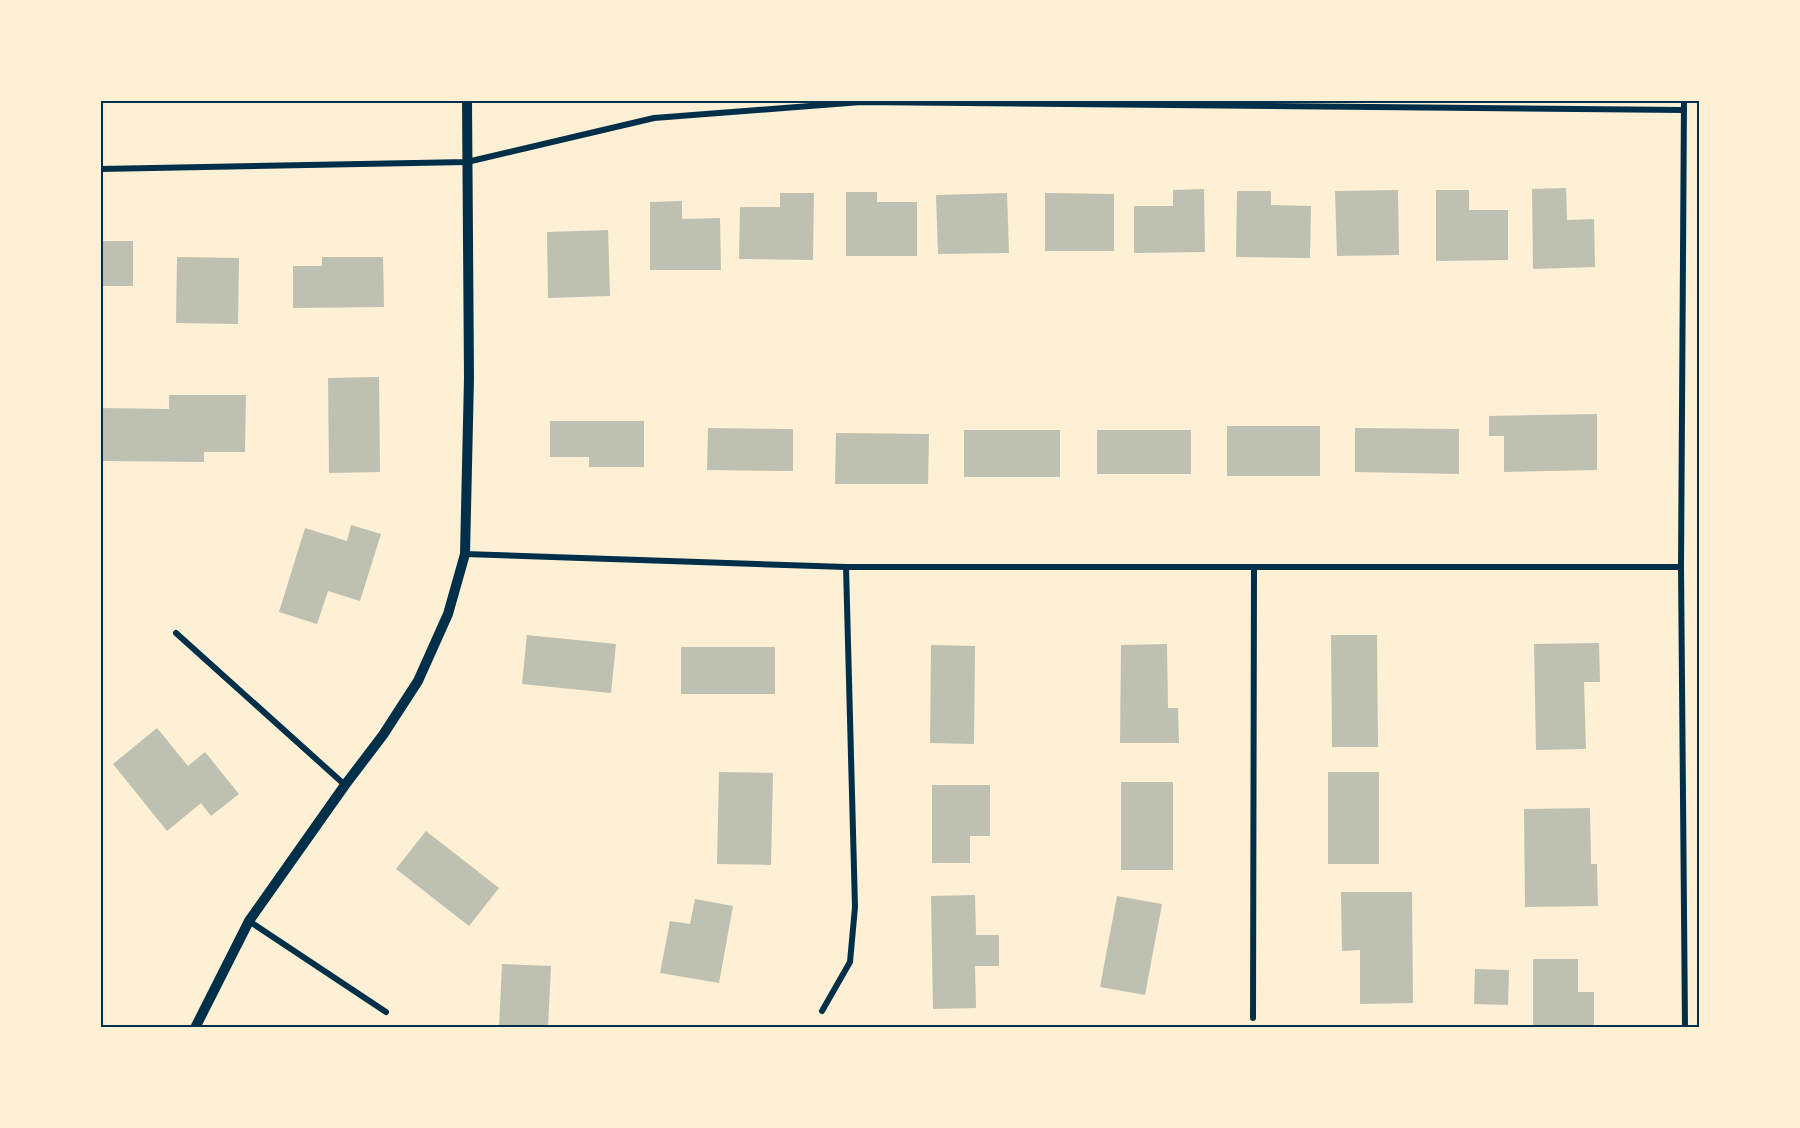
<svg xmlns="http://www.w3.org/2000/svg" width="1800" height="1128" font-family="'Work Sans',sans-serif">
	<style>
		.building { fill: #bec0b2 }
		.lines { fill: none; stroke-linecap: round; stroke-linejoin: round }
		.minor { stroke: #003049; stroke-width: 6 }
		.tertiary { stroke: #003049; stroke-width: 10 }
		.neatline { fill: none; stroke: #003049; stroke-width: 2 }
	</style>
	<rect width="100%" height="100%" fill="#fdf0d5"/>
	<g class="building">
		<polygon points="1566,188 1567,220 1594,219 1595,267 1533,269 1532,189"/>
		<polygon points="1204,189 1205,252 1134,253 1134,206 1173,206 1173,190"/>
		<polygon points="1398,190 1399,255 1337,256 1335,191"/>
		<polygon points="1436,190 1469,190 1469,210 1508,210 1508,260 1436,261"/>
		<polygon points="1237,191 1271,191 1271,205 1311,206 1310,258 1236,257"/>
		<polygon points="846,192 877,192 877,202 917,202 917,256 846,256"/>
		<polygon points="780,193 814,193 813,260 739,259 740,207 780,207"/>
		<polygon points="1007,193 1009,253 938,254 936,195"/>
		<polygon points="1045,193 1114,194 1114,251 1045,251"/>
		<polygon points="682,201 682,219 720,218 721,270 650,270 650,202"/>
		<polygon points="608,230 610,296 548,298 547,232"/>
		<rect x="100" y="241" width="33" height="45"/>
		<polygon points="177,257 239,258 238,324 176,323"/>
		<polygon points="322,257 383,257 384,307 293,308 293,266 322,266"/>
		<polygon points="379,377 380,472 329,473 328,378"/>
		<polygon points="169,395 246,395 245,452 204,452 204,462 102,461 102,408 169,409"/>
		<polygon points="1597,414 1597,470 1504,472 1504,436 1489,436 1489,416"/>
		<polygon points="550,421 644,421 644,467 589,467 589,457 550,457"/>
		<rect x="1227" y="426" width="93" height="50"/>
		<polygon points="708,428 793,429 793,471 707,470"/>
		<polygon points="1355,428 1459,429 1459,474 1355,472"/>
		<rect x="964" y="430" width="96" height="47"/>
		<rect x="1097" y="430" width="94" height="44"/>
		<polygon points="836,433 929,434 928,484 835,484"/>
		<polygon points="351,525 381,534 360,601 328,591 317,624 279,612 305,528 347,541"/>
		<polygon points="527,635 616,644 611,693 522,684"/>
		<polygon points="1331,635 1377,635 1378,747 1332,747"/>
		<polygon points="1599,643 1600,682 1584,682 1586,749 1536,750 1534,644"/>
		<polygon points="1167,644 1168,708 1178,708 1179,743 1120,743 1121,645"/>
		<polygon points="931,645 975,646 974,744 930,743"/>
		<rect x="681" y="647" width="94" height="47"/>
		<polygon points="157,728 188,766 205,752 239,794 211,816 201,803 167,831 113,764"/>
		<polygon points="719,772 773,773 771,865 717,864"/>
		<rect x="1328" y="772" width="51" height="92"/>
		<rect x="1121" y="782" width="52" height="88"/>
		<polygon points="932,785 990,785 990,836 970,836 970,863 932,863"/>
		<polygon points="1590,808 1591,864 1597,864 1598,906 1525,907 1524,809"/>
		<polygon points="426,831 499,888 469,926 396,869"/>
		<polygon points="1341,892 1412,892 1413,1003 1360,1004 1360,950 1342,951"/>
		<polygon points="975,895 976,935 999,935 999,966 975,966 976,1008 933,1009 931,896"/>
		<polygon points="1117,896 1162,904 1145,995 1100,987"/>
		<polygon points="695,899 733,906 719,983 660,973 670,921 690,924"/>
		<polygon points="1533,959 1578,959 1578,992 1594,992 1594,1028 1533,1028"/>
		<polygon points="502,964 551,966 548,1028 499,1028"/>
		<polygon points="1475,969 1509,970 1508,1005 1474,1004"/>
	</g>
	<g class="lines">
		<g class="minor">
			<polyline points="1684,100 1681,567 1685,1028"/>
			<polyline points="100,169 467,162 654,118 861,102 1684,110"/>
			<polyline points="465,554 846,567 1681,567"/>
			<polyline points="176,633 345,785"/>
			<polyline points="249,921 386,1012"/>
			<polyline points="822,1011 850,962 855,907 846,567"/>
			<polyline points="1253,1018 1254,568"/>
		</g>
		<polyline class="tertiary" points="195,1028 249,921 345,785 383,735 418,681 448,614 465,554 469,378 467,100"/>
	</g>
	<rect width="1800" height="1128" fill="none" stroke="#fdf0d5" stroke-width="204"/>
	<rect x="102" y="102" width="1596" height="924" class="neatline"/>
</svg>
